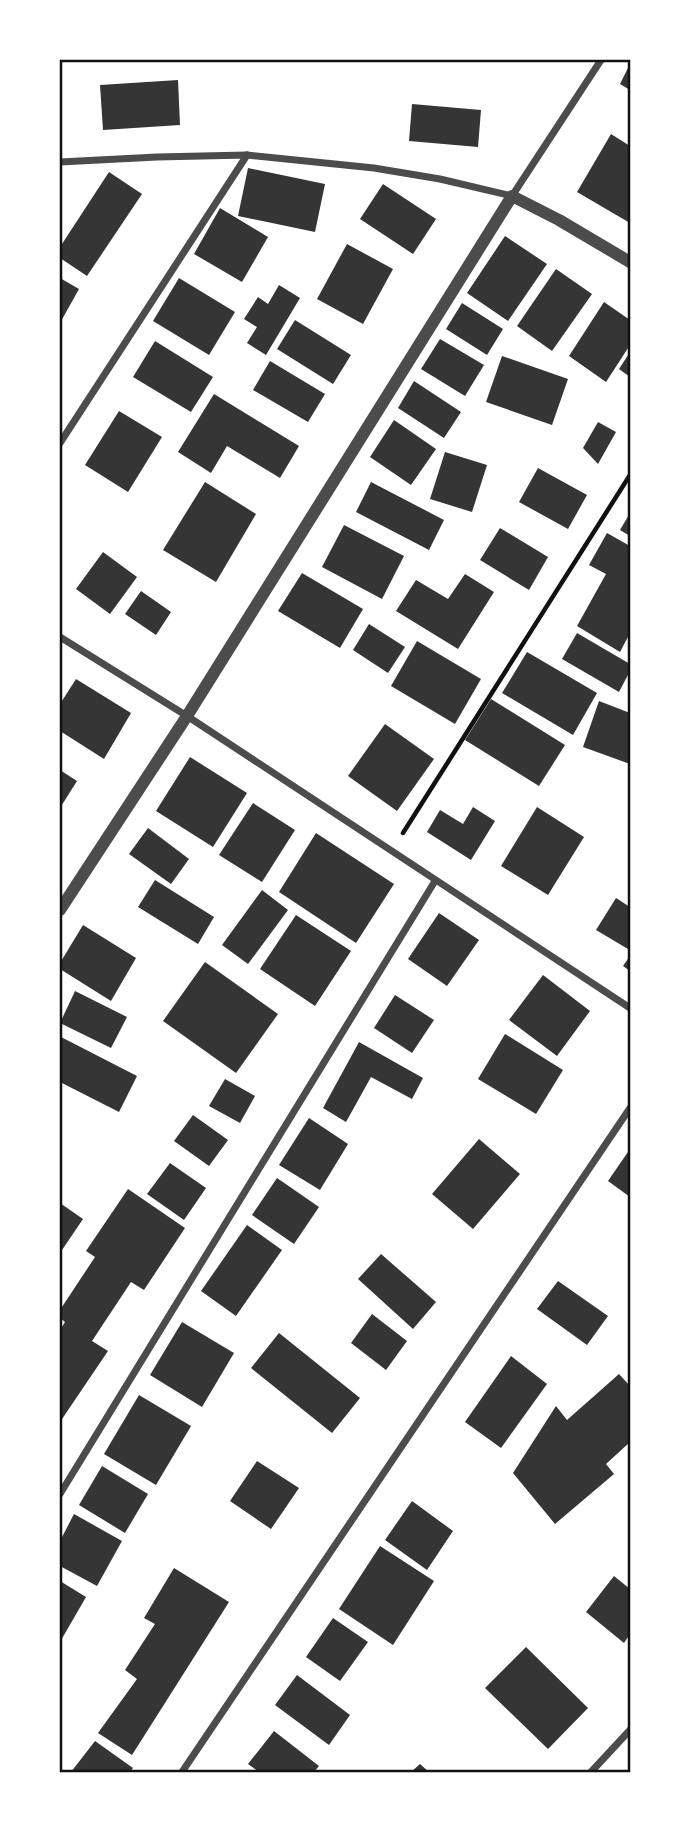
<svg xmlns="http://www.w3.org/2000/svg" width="690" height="1832" font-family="Ubuntu,sans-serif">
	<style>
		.building { fill: #353535 }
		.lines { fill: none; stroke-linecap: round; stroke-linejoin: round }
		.path { stroke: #111; stroke-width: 4.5 }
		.minor { stroke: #4c4c4c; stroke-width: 7 }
		.tertiary { stroke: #4c4c4c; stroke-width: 12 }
		.neatline { fill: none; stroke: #111; stroke-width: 2.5 }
	</style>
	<rect width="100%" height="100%" fill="#fff"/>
	<g class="building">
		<polygon points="630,64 630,90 620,84"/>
		<polygon points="178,80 180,125 103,130 100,85"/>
		<polygon points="412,104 481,110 478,147 409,141"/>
		<polygon points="611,134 630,146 630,223 577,192"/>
		<polygon points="248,168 325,184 315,232 238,216"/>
		<polygon points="109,172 142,194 87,276 60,258 60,247"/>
		<polygon points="383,184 436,219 413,254 360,219"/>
		<polygon points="220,208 268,237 242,282 194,254"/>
		<polygon points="505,236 547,264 508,321 467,293"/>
		<polygon points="347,244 393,269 363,324 317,299"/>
		<polygon points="556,269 592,294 552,351 517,326"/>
		<polygon points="60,278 79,289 60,323"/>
		<polygon points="179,278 235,312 209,355 153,321"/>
		<polygon points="279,285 300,298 266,355 247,343 257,327 244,319 258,297 268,304"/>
		<polygon points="604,302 630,320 630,345 606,382 569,356"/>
		<polygon points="462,303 503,329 487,355 446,329"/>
		<polygon points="295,320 351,355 333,384 277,349"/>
		<polygon points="440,339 484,365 465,396 421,369"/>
		<polygon points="155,341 213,377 191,412 133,377"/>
		<polygon points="630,352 630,377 619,369"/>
		<polygon points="502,356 568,379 552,425 486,402"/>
		<polygon points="270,361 325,394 308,422 253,390"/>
		<polygon points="414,381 461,412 444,438 398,408"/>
		<polygon points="214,394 299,446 280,478 227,446 211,473 178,452"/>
		<polygon points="119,411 162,437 128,492 85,465"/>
		<polygon points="394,420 436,449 411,485 370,457"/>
		<polygon points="598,422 616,432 598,464 583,448"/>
		<polygon points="445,452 487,465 472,512 430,499"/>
		<polygon points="538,468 587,495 568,529 519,502"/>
		<polygon points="205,482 256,514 216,582 163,550"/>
		<polygon points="371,482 444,520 429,550 356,512"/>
		<polygon points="630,513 630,536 620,530"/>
		<polygon points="344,525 404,556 382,599 322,567"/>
		<polygon points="500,528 548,557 529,590 480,560"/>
		<polygon points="607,533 630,546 630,633 620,652 577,626 606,574 589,565"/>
		<polygon points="103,552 137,577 110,614 76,589"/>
		<polygon points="302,573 363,609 340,648 278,611"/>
		<polygon points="465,574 494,592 458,649 396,611 416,580 448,599"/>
		<polygon points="141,591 171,612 156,635 125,614"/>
		<polygon points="369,624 405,647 388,673 353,650"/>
		<polygon points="577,633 630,664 630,671 619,692 562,659"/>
		<polygon points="417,641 481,679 455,724 391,686"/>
		<polygon points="527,652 597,693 573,735 502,693"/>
		<polygon points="76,679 131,713 104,759 60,731 60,704"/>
		<polygon points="491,699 565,745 539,786 465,740"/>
		<polygon points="599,701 630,713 630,764 583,747"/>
		<polygon points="385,724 434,759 397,811 348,776"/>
		<polygon points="190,757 247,793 213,847 156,811"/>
		<polygon points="60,770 77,781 60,808"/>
		<polygon points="253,803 295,830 262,882 219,855"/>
		<polygon points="473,807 495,821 471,860 427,832 440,810 463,824"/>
		<polygon points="537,807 584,837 548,895 501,866"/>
		<polygon points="148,828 189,859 171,884 129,854"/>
		<polygon points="316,833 394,884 356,943 279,892"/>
		<polygon points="155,880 214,917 198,944 138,907"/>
		<polygon points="262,890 288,910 248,964 222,945"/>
		<polygon points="616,898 630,907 630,946 628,949 596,930"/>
		<polygon points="439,913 479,940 447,986 408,959"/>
		<polygon points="296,915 351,951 315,1006 260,969"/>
		<polygon points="83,925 136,958 111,1001 60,969 60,963"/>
		<polygon points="630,956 630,971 623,966"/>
		<polygon points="205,962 278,1014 236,1073 163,1021"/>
		<polygon points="543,975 590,1011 557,1056 509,1020"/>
		<polygon points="75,991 127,1017 111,1048 60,1023"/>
		<polygon points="395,995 434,1020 412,1053 374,1028"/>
		<polygon points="505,1034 563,1070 536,1114 478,1079"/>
		<polygon points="61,1037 137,1076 119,1112 60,1082 60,1041"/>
		<polygon points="359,1042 423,1078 412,1099 371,1077 346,1122 323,1108"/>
		<polygon points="225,1079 255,1096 240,1123 209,1106"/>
		<polygon points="193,1115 228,1140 209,1166 174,1141"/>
		<polygon points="309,1118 348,1144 320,1190 279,1165"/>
		<polygon points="479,1139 520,1174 473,1229 432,1194"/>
		<polygon points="630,1149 630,1197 608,1181"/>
		<polygon points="170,1163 206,1188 184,1220 147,1194"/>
		<polygon points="277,1178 319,1207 294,1244 252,1215"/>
		<polygon points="128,1189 185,1228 144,1290 131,1282 92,1341 108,1351 60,1422 60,1330 65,1322 60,1318 60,1310 95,1257 86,1251"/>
		<polygon points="60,1203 83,1219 60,1253"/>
		<polygon points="247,1225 282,1250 236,1316 201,1291"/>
		<polygon points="381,1254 436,1302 413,1329 358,1279"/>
		<polygon points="558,1281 608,1316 587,1345 537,1309"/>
		<polygon points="372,1314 407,1341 386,1370 351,1343"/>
		<polygon points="182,1322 234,1353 202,1407 150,1375"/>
		<polygon points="279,1333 360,1398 332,1433 251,1368"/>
		<polygon points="511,1356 547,1384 501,1448 465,1422"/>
		<polygon points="619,1374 630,1386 630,1442 606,1464 614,1474 555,1524 513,1473 556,1406 567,1420"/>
		<polygon points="139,1395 191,1426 156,1485 104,1454"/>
		<polygon points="257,1461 299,1488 271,1529 230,1501"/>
		<polygon points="102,1466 148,1494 125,1533 79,1505"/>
		<polygon points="412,1501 453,1531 427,1570 385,1540"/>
		<polygon points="74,1514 122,1541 97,1586 60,1566 60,1541"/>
		<polygon points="380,1546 434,1581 393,1645 339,1609"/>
		<polygon points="174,1568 229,1602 132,1755 98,1733 137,1679 125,1670 155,1624 144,1618"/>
		<polygon points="614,1576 630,1589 630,1634 624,1643 586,1612"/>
		<polygon points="60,1581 86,1597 60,1642"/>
		<polygon points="333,1618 368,1642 340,1681 306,1657"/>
		<polygon points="526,1647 588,1708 548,1749 485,1688"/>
		<polygon points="297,1675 350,1715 329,1745 275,1705"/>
		<polygon points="274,1731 319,1766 314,1772 259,1772 248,1764"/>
		<polygon points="95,1741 133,1768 130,1772 71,1772"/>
		<polygon points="420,1764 429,1772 411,1772"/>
	</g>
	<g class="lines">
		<polyline class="path" points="403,833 630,475"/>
		<g class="minor">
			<polyline points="60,162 157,157 247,155 374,168 440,179 512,196 601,60"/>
			<polyline points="60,443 247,155"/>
			<polyline points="60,637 187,716 630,1008"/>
			<polyline points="60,1494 435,881"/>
			<polyline points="182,1772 630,1108"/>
			<polyline points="591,1772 630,1730"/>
		</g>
		<polyline class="tertiary" points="60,910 187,716 512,196 559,220 630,262"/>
	</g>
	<rect width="690" height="1832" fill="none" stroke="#ffffff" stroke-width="122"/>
	<rect x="61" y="61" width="568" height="1710" class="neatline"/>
</svg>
